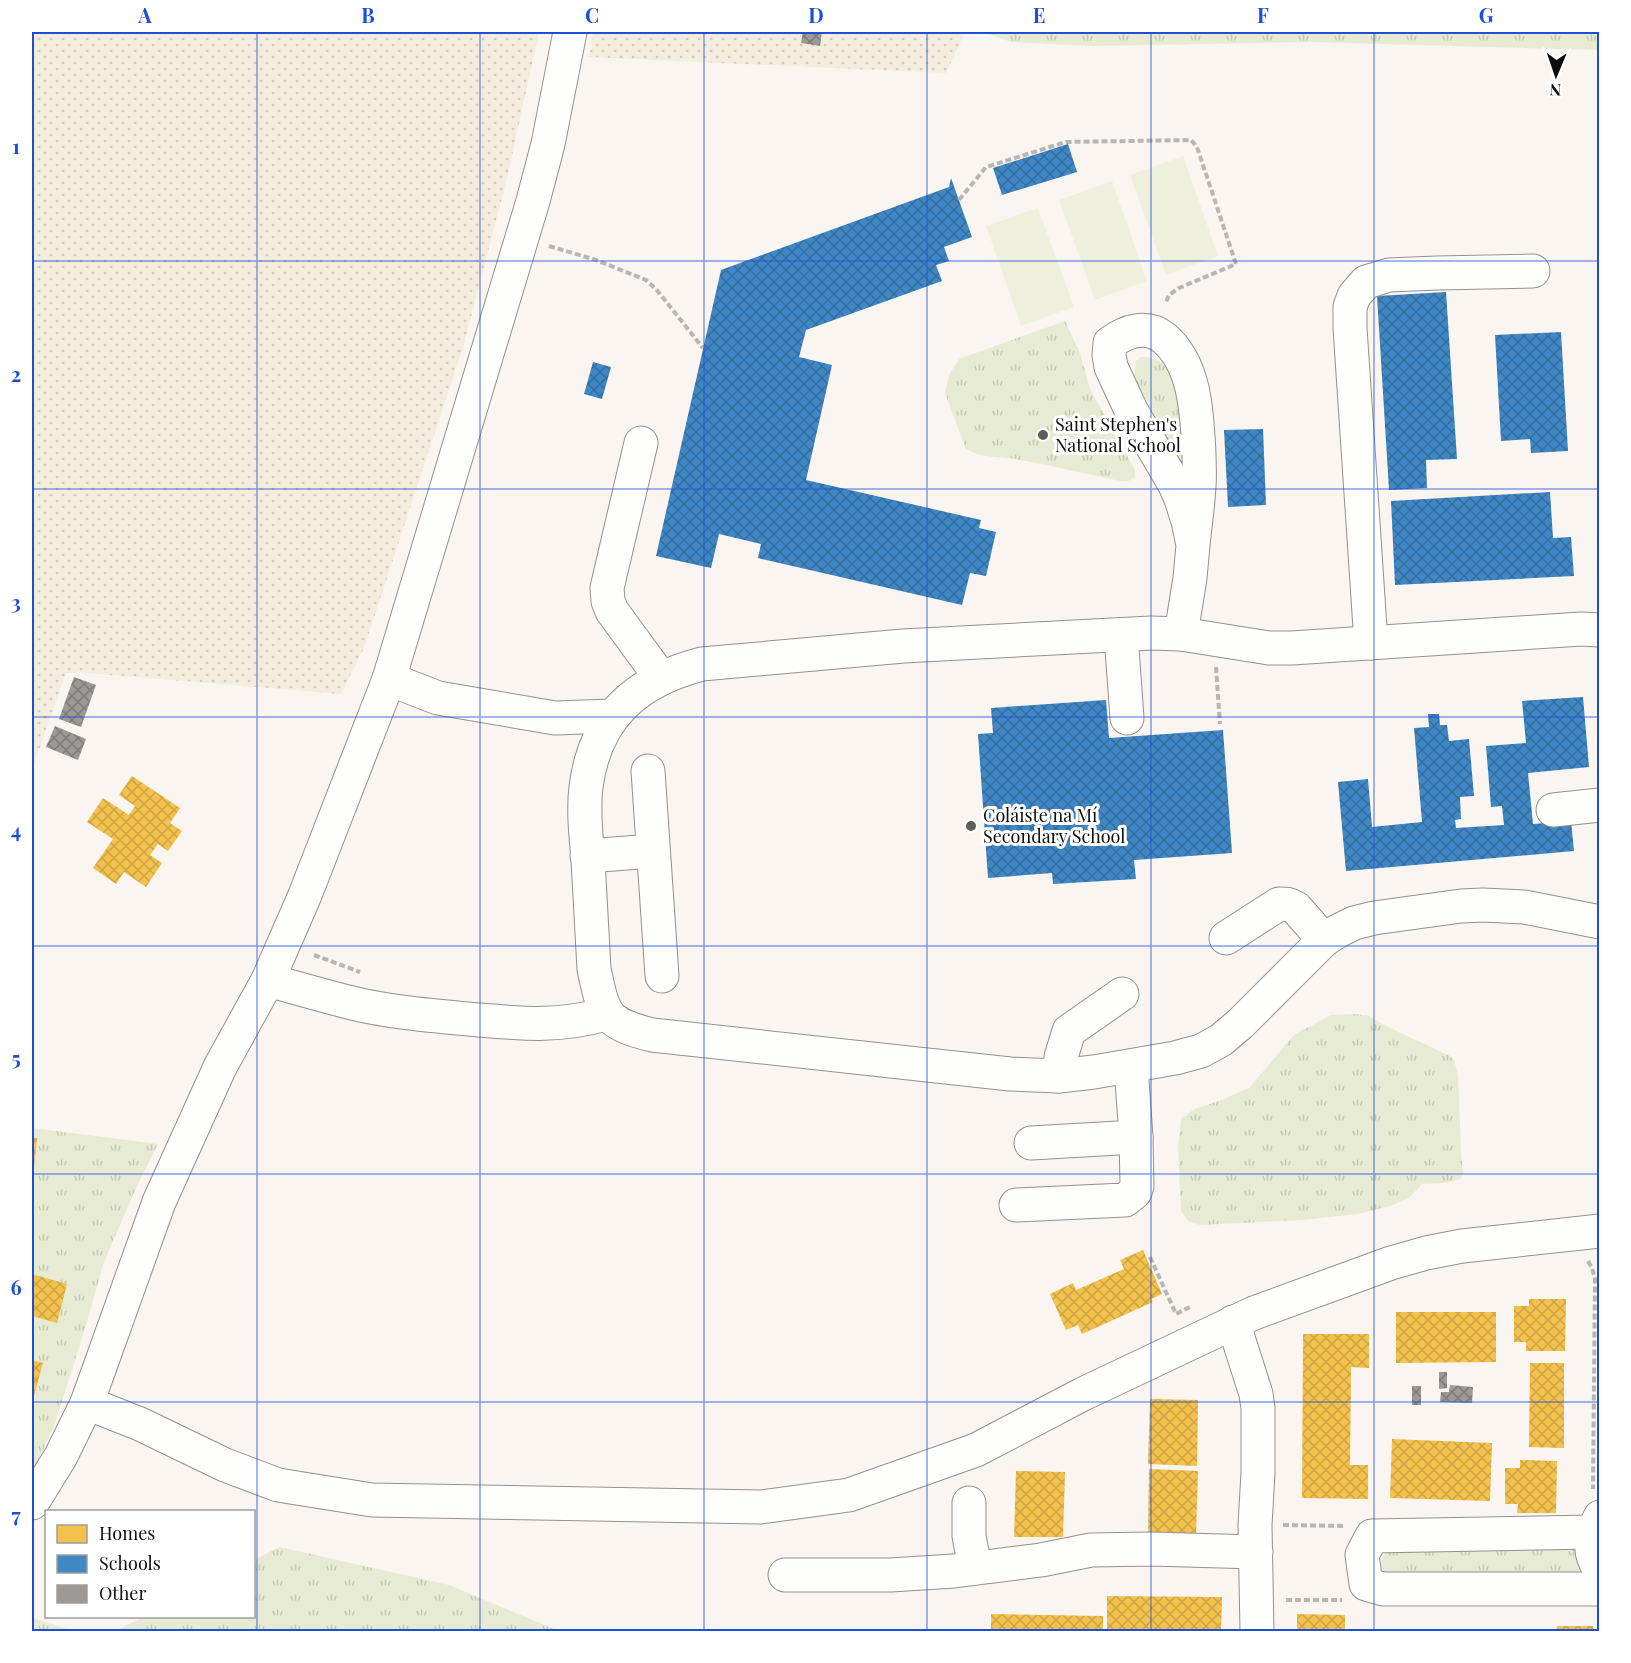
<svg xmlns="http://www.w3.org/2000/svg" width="1631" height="1663" font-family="'Playfair Display',serif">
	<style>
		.farmland { fill: url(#farmland-dots) }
		.grass { fill: url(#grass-tufts) }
		.pitch { fill: #eff0dc }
		.homes { fill: url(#homes-cross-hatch) }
		.schools { fill: url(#schools-cross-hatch) }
		.building { fill: url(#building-cross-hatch) }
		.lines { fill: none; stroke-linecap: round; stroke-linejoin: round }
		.minor-casing { stroke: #93918f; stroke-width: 35 }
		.path { stroke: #b7b6b5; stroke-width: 4; stroke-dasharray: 6 3; stroke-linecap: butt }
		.minor { stroke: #fefefd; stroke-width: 33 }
		.grid { fill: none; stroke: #1d4ed8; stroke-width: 1.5; stroke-opacity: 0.55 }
		.poi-dot { fill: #5f5e5c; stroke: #fff; stroke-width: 2 }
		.labels { text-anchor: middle; stroke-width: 6; stroke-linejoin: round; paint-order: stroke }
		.poi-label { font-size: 18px; fill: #0c0c0c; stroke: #fff; text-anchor: start }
		.neatline { fill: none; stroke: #1d4ed8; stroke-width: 2 }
		.grid-label { font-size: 20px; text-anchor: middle; font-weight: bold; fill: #1d4ed8 }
	</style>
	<defs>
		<pattern id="farmland-dots" width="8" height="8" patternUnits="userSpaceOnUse" patternTransform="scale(1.5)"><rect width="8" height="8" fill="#f4edde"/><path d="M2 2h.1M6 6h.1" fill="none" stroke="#d0cabd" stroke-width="1.8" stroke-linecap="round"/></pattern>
		<pattern id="grass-tufts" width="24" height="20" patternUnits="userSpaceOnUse" patternTransform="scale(1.5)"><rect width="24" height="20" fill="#e7ebd3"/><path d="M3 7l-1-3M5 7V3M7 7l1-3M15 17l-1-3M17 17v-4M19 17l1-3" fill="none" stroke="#c5c8b4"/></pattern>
		<pattern id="homes-cross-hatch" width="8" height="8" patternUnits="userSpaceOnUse" patternTransform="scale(1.5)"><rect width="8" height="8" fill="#f2c14e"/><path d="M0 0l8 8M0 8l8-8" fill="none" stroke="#cea543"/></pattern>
		<pattern id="schools-cross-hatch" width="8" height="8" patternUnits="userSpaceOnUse" patternTransform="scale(1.5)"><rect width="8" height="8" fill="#3f88c5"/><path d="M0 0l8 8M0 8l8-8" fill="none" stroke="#336e9e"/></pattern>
		<pattern id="building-cross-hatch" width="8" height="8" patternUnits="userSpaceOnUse" patternTransform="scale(1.5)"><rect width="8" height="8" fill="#9c9996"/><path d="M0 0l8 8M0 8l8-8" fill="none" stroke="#7e7b79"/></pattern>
	</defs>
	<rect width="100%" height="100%" fill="#faf5f0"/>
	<g class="farmland">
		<polygon points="32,32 539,32 508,174 464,344 364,648 341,694 86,673 66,673 32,770"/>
		<polygon points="593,32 965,32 946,73 587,57 590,53"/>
	</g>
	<g class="grass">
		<polygon points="984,32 1599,32 1600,50 1310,42 1091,46 1011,42"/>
		<path d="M1065,321L1080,353L1090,389L1135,470V478L1128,481H1120C1087,474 1054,466 1020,460C1002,456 983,459 966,449L945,393L949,375L959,359Z"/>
		<path d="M1141,357C1150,357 1159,359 1166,366C1183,384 1185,449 1188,475L1134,377L1136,361Z"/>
		<polygon points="1351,1014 1367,1015 1388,1027 1450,1056 1454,1060 1458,1075 1461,1151 1463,1173 1460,1179 1445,1183 1422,1184 1409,1198 1390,1206 1358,1214 1302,1220 1200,1225 1188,1221 1181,1211 1178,1146 1181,1119 1194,1109 1219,1101 1249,1088 1294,1035 1331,1015"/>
		<polygon points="32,1128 158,1144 136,1188 104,1262 83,1335 54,1426 32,1474"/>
		<polygon points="279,1547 449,1585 559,1631 115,1631 144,1617 254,1616 254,1560"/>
		<path d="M1579,1547L1589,1580L1394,1582C1382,1572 1375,1563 1389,1550Z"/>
		<polygon points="32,1618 73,1631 32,1631"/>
	</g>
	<g class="pitch">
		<polygon points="1183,156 1218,256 1166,275 1130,175"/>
		<polygon points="1112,181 1147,281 1095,300 1059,200"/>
		<polygon points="1038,208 1074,307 1021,326 986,226"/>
	</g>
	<g class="homes">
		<polygon points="132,776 180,808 170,823 182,831 168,851 158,844 150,855 162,863 146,887 124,872 116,884 93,868 113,839 87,822 103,798 129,815 135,806 119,795"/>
		<polygon points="32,1138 37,1138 33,1179 32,1179"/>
		<polygon points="1143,1250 1162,1294 1151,1299 1153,1302 1082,1334 1078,1325 1066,1330 1050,1294 1073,1283 1076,1290 1124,1269 1120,1260"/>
		<polygon points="32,1274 67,1284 57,1323 32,1316"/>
		<polygon points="1529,1299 1566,1299 1565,1351 1526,1351 1526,1342 1514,1342 1514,1306 1529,1306"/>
		<polygon points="1396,1312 1496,1312 1496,1362 1396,1363"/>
		<polygon points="1303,1334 1369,1334 1369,1368 1351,1367 1350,1465 1368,1465 1368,1499 1302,1498"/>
		<polygon points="32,1360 43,1363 32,1403"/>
		<polygon points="1530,1363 1564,1363 1564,1448 1529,1447"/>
		<polygon points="1150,1399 1198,1400 1197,1466 1148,1464"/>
		<polygon points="1392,1439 1492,1443 1490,1501 1390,1498"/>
		<polygon points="1520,1460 1557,1461 1556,1513 1517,1513 1518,1504 1505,1504 1505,1468 1520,1468"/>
		<polygon points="1149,1469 1198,1471 1196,1536 1148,1535"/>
		<polygon points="1016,1471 1065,1472 1063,1537 1014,1537"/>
		<polygon points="1107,1596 1222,1597 1221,1632 1107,1632"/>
		<polygon points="991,1614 1103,1616 1103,1632 991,1632"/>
		<polygon points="1297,1614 1345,1615 1345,1632 1297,1632"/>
		<polygon points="1557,1626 1593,1626 1593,1632 1556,1632"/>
		<rect x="756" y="1629" width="53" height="3"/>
	</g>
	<g class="schools">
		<polygon points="1068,144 1077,172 1002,195 993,168"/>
		<polygon points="951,178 972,237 944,247 949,261 936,265 942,281 806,330 799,357 832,365 806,480 981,520 979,528 996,532 986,576 970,573 962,605 758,558 761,544 719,534 711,568 656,556 721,270 949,187"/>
		<polygon points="1446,292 1457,459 1426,460 1427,488 1389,490 1377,296"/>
		<polygon points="1561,332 1568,451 1531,453 1530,439 1501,441 1495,335"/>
		<polygon points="593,362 611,367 602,399 584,394"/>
		<polygon points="1263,429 1266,505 1228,507 1224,430"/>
		<polygon points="1550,492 1553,538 1571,537 1574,576 1395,585 1391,501"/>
		<polygon points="1583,697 1589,767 1528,773 1533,824 1571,821 1574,851 1346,871 1338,782 1368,779 1372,827 1422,822 1414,728 1429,727 1428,714 1439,714 1440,725 1447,725 1449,741 1469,739 1474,796 1460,797 1461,819 1455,820 1456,828 1504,825 1502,806 1491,807 1486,746 1526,743 1522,701"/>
		<polygon points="1106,700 1109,738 1223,730 1232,853 1134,860 1136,879 1053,884 1052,873 988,878 978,734 993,733 991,708"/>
	</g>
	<g class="building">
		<polygon points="803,32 822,32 820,46 801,43"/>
		<polygon points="74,677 96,685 81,727 59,719"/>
		<polygon points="55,726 86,739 78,760 46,747"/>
		<polygon points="1439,1372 1447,1372 1447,1388 1439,1389"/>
		<polygon points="1450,1385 1473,1387 1472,1403 1440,1402 1441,1392 1449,1392"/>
		<rect x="1412" y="1386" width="9" height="19"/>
	</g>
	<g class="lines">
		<g class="minor-casing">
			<g id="minor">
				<polyline points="641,443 607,588 608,601 612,611 661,678"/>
				<path d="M1600,630L1581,629L1292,648H1269L1181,634L1151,633L903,646L702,664C636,681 595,717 586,787C583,811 586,836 588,860C590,897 592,933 594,969C604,1016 605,1023 652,1035L1010,1074L1059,1076L1094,1072L1175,1058L1201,1051L1221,1040L1240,1024L1324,940L1338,931L1354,923L1374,918L1461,906L1483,905L1524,907L1600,922"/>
				<path d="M1181,634L1190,578L1193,545L1188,521L1181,499L1175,485L1131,410L1111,367L1109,355L1110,343C1126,331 1147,324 1164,338C1196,365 1197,415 1199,454C1199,464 1200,475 1199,486C1198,506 1195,525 1193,545"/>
				<polyline points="1121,635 1127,718"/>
				<polyline points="1371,643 1350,328 1350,307 1354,296 1366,282 1389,275 1437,273 1533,271"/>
				<polyline points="389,679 438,698 555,718 612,716"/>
				<polyline points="648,771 662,976"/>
				<polyline points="1553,810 1600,805"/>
				<polyline points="587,856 653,851"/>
				<path d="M1226,938L1279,904C1286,904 1290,904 1296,908L1324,940"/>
				<path d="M268,980C296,988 324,996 352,1003C393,1013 437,1016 479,1020C527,1024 559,1027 606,1014"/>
				<polyline points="1059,1076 1061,1057 1069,1031 1122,994"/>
				<polyline points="1031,1143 1136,1137"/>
				<polyline points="1016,1205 1125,1200 1135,1192 1137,1186 1136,1137 1131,1066"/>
				<polyline points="1233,1322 1256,1394 1258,1408 1258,1473 1255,1525 1257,1632"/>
				<polyline points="87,1403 140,1424 225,1465 278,1485 372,1500 761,1507 849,1495 976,1450 1083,1394 1254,1313 1391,1263 1426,1253 1462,1246 1600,1231"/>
				<polyline points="32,1503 61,1456 87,1403 159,1202 220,1067 268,980 305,895 389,679 533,201 548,144 570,32"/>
				<polyline points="969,1503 969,1536 975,1568"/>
				<path d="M1600,1517C1591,1535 1587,1552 1600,1570"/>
				<polyline points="1593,1532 1372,1536 1362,1555 1366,1584 1383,1589 1600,1589"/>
				<polyline points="785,1575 890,1575 954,1571 1041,1560 1091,1550 1151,1549 1256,1552"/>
			</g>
		</g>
		<g class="path">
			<polyline points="959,200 986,167 1066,142 1191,140 1197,147 1236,264 1179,288 1169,295 1165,304"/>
			<polyline points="549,246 596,260 646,280 656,289 703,348"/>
			<polyline points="1216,667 1220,724"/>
			<polyline points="314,955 360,972"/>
			<polyline points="1150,1257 1176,1314 1190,1307"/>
			<polyline points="1588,1261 1592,1268 1595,1279 1593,1489"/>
			<polyline points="1283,1525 1345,1526"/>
			<polyline points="1286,1600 1342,1600"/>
		</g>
		<use href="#minor" class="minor"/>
	</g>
	<path class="grid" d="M257,32V1632M480,32V1632M704,32V1632M927,32V1632M1151,32V1632M1374,32V1632M32,261H1600M32,489H1600M32,717H1600M32,946H1600M32,1174H1600M32,1402H1600"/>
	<g class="poi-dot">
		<circle cx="1043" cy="435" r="6"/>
		<circle cx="971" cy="826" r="6"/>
	</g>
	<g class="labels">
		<g class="poi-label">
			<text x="1055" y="431">Saint Stephen's<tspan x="1055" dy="21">National School</tspan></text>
			<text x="983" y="822">Coláiste na Mí<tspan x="983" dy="21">Secondary School</tspan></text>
		</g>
	</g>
	<rect width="1631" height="1663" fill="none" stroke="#ffffff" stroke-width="66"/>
	<rect x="45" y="1510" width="210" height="108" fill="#ffffff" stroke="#9e9e9e" stroke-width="1.5"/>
	<rect x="57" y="1525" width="30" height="18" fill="#f2c14e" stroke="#9e9e9e" stroke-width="1.5"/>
	<text x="99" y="1540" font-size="18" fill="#0c0c0c">Homes</text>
	<rect x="57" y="1555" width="30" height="18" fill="#3f88c5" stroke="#9e9e9e" stroke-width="1.5"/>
	<text x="99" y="1570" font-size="18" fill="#0c0c0c">Schools</text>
	<rect x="57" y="1585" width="30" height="18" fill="#9c9996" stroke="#9e9e9e" stroke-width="1.5"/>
	<text x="99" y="1600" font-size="18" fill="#0c0c0c">Other</text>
	<g transform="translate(1556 75) rotate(182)" stroke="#ffffff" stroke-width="4.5" paint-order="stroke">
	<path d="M0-4.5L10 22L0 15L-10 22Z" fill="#0c0c0c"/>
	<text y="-9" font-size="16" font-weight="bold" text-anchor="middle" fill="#0c0c0c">N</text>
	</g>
	<rect x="33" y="33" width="1565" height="1597" class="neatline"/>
	<g class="grid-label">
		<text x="145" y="23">A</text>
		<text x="368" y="23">B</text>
		<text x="592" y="23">C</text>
		<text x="816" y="23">D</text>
		<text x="1039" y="23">E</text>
		<text x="1263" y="23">F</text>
		<text x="1486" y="23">G</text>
		<text x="16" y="154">1</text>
		<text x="16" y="382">2</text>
		<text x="16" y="610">3</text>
		<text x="16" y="838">4</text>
		<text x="16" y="1066">5</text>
		<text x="16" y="1295">6</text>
		<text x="16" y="1523">7</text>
	</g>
</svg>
